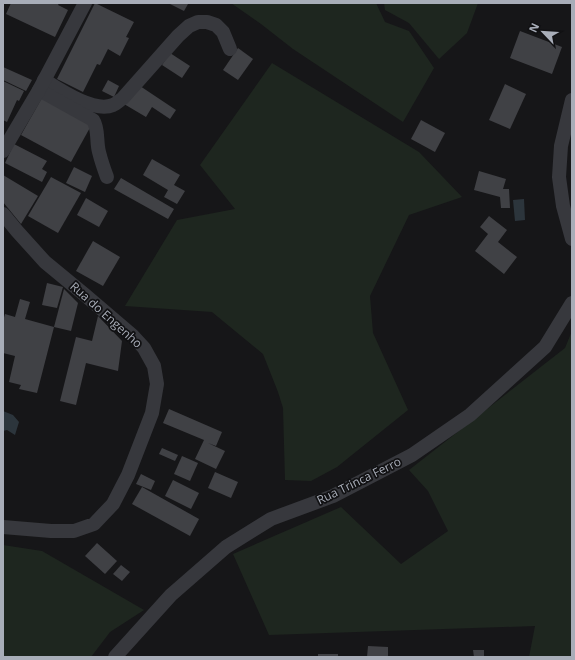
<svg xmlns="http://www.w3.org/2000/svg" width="575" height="660" font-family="'Open Sans',sans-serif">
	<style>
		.green { fill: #1e261f }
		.water { fill: #2c353c }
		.building { fill: #404145 }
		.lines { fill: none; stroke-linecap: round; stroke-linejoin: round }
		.minor { stroke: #37383d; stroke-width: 14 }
		.labels { text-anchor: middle; stroke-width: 3.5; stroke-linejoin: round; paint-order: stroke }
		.street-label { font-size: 12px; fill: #a8adb8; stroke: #111113 }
	</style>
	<rect width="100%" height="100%" fill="#161618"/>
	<g class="green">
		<polygon points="231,3 376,3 385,22 409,31 434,68 403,122 293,49 261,24"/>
		<polygon points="384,3 478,3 467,33 439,59 409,23 385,10"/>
		<polygon points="272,63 419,152 462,197 409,215 370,296 373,333 408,410 337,467 311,481 285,480 283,408 278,392 263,354 212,312 125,306 177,220 235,209 200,165"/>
		<polygon points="572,331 572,657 529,657 535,626 269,635 233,554 341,507 401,564 448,531 428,491 409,470 565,348"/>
		<polygon points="3,545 42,551 144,610 110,632 91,657 3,657"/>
	</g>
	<g class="water">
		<polygon points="524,199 525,220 515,221 513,200"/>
		<polygon points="3,411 13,415 19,422 15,435 7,430 3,431"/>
	</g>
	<g class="building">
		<polygon points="11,3 59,3 58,5 68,10 55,37 6,14"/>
		<polygon points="95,3 134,22 126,37 129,38 120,56 108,49 100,65 97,64 83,92 57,79"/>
		<polygon points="168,3 185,3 188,4 184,11"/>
		<polygon points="520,31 562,47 552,74 510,58"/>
		<polygon points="238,48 253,59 238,80 223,70"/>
		<polygon points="170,53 190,66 182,78 162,65"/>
		<polygon points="3,67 32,80 26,91 3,80"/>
		<polygon points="108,80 119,86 114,97 102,91"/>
		<polygon points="3,81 24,91 19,101 17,100 7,122 3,120"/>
		<polygon points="137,84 176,110 170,119 152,107 146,117 124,104"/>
		<polygon points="505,84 526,94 510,129 489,120"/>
		<polygon points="43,96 92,124 71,162 21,135"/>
		<polygon points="421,120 445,133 435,152 411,139"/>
		<polygon points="14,144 47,161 42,169 47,172 42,182 5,163"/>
		<polygon points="152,159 180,175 174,185 185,191 177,204 164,197 168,190 143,175"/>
		<polygon points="74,167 92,176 85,192 66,183"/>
		<polygon points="479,171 506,179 503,189 509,189 510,208 501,208 500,197 474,190"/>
		<polygon points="3,175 38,196 21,224 3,202"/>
		<polygon points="51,177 81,193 58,233 28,216"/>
		<polygon points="121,178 174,209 168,219 114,189"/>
		<polygon points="86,198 108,211 99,227 77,215"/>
		<polygon points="489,216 507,230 498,242 517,257 504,274 475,251 488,234 480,227"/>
		<polygon points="93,241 120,257 103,286 76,271"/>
		<polygon points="47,283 63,287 57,308 42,305"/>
		<polygon points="64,289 78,303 71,331 54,327"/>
		<polygon points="20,299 30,302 25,319 54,327 37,393 19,389 21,385 9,382 15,356 3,353 3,321 5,314 15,317"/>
		<polygon points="98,316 122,341 118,371 86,363 76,405 60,401 76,337 92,341"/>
		<polygon points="169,409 222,432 216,446 208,443 225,451 216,469 195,459 204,440 163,423"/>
		<polygon points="162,448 178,455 175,461 159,454"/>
		<polygon points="182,456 198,463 190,481 174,474"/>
		<polygon points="215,472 238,482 231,498 208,488"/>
		<polygon points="141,474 155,481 151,490 136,484"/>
		<polygon points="173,480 199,493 191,509 165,496"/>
		<polygon points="142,487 199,519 190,536 132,504"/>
		<polygon points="97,543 117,561 105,574 85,556"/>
		<polygon points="121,565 130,572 122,581 113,574"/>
		<polygon points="368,646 388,647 388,657 367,657"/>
		<polygon points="473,650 484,650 484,657 474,657"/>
		<rect x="318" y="654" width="20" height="3"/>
	</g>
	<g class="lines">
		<g class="minor">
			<path d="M44,80C60,90 94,113 113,105C116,104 120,100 123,98L178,36L189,26L198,22H207L216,25L223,32L230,49"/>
			<path d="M39,90L93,120C99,129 96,141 99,152C101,160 104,169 107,177"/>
			<polyline points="572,100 561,146 559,177 563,206 572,239"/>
			<polyline points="3,151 39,90 85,3"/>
			<polyline points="3,214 17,231 45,262 85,295 132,335 144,348 154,366 157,384 152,413 128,475 113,504 94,524 74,531 51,531 3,527"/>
			<polyline points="115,657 171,595 226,547 271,519 333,496 412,455 470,415 545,347 572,303"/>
		</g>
	</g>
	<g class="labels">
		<g class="street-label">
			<text transform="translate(106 315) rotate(42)" y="4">Rua do Engenho</text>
			<text transform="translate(359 481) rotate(-26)" y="4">Rua Trinca Ferro</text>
		</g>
	</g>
	<rect width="575" height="660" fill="none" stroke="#a8adb8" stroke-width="8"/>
	<g transform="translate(543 32) rotate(295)" stroke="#111113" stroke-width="3" paint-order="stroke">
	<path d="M0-3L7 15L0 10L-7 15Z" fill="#a8adb8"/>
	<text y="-6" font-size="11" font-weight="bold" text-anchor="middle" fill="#a8adb8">N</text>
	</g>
</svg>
